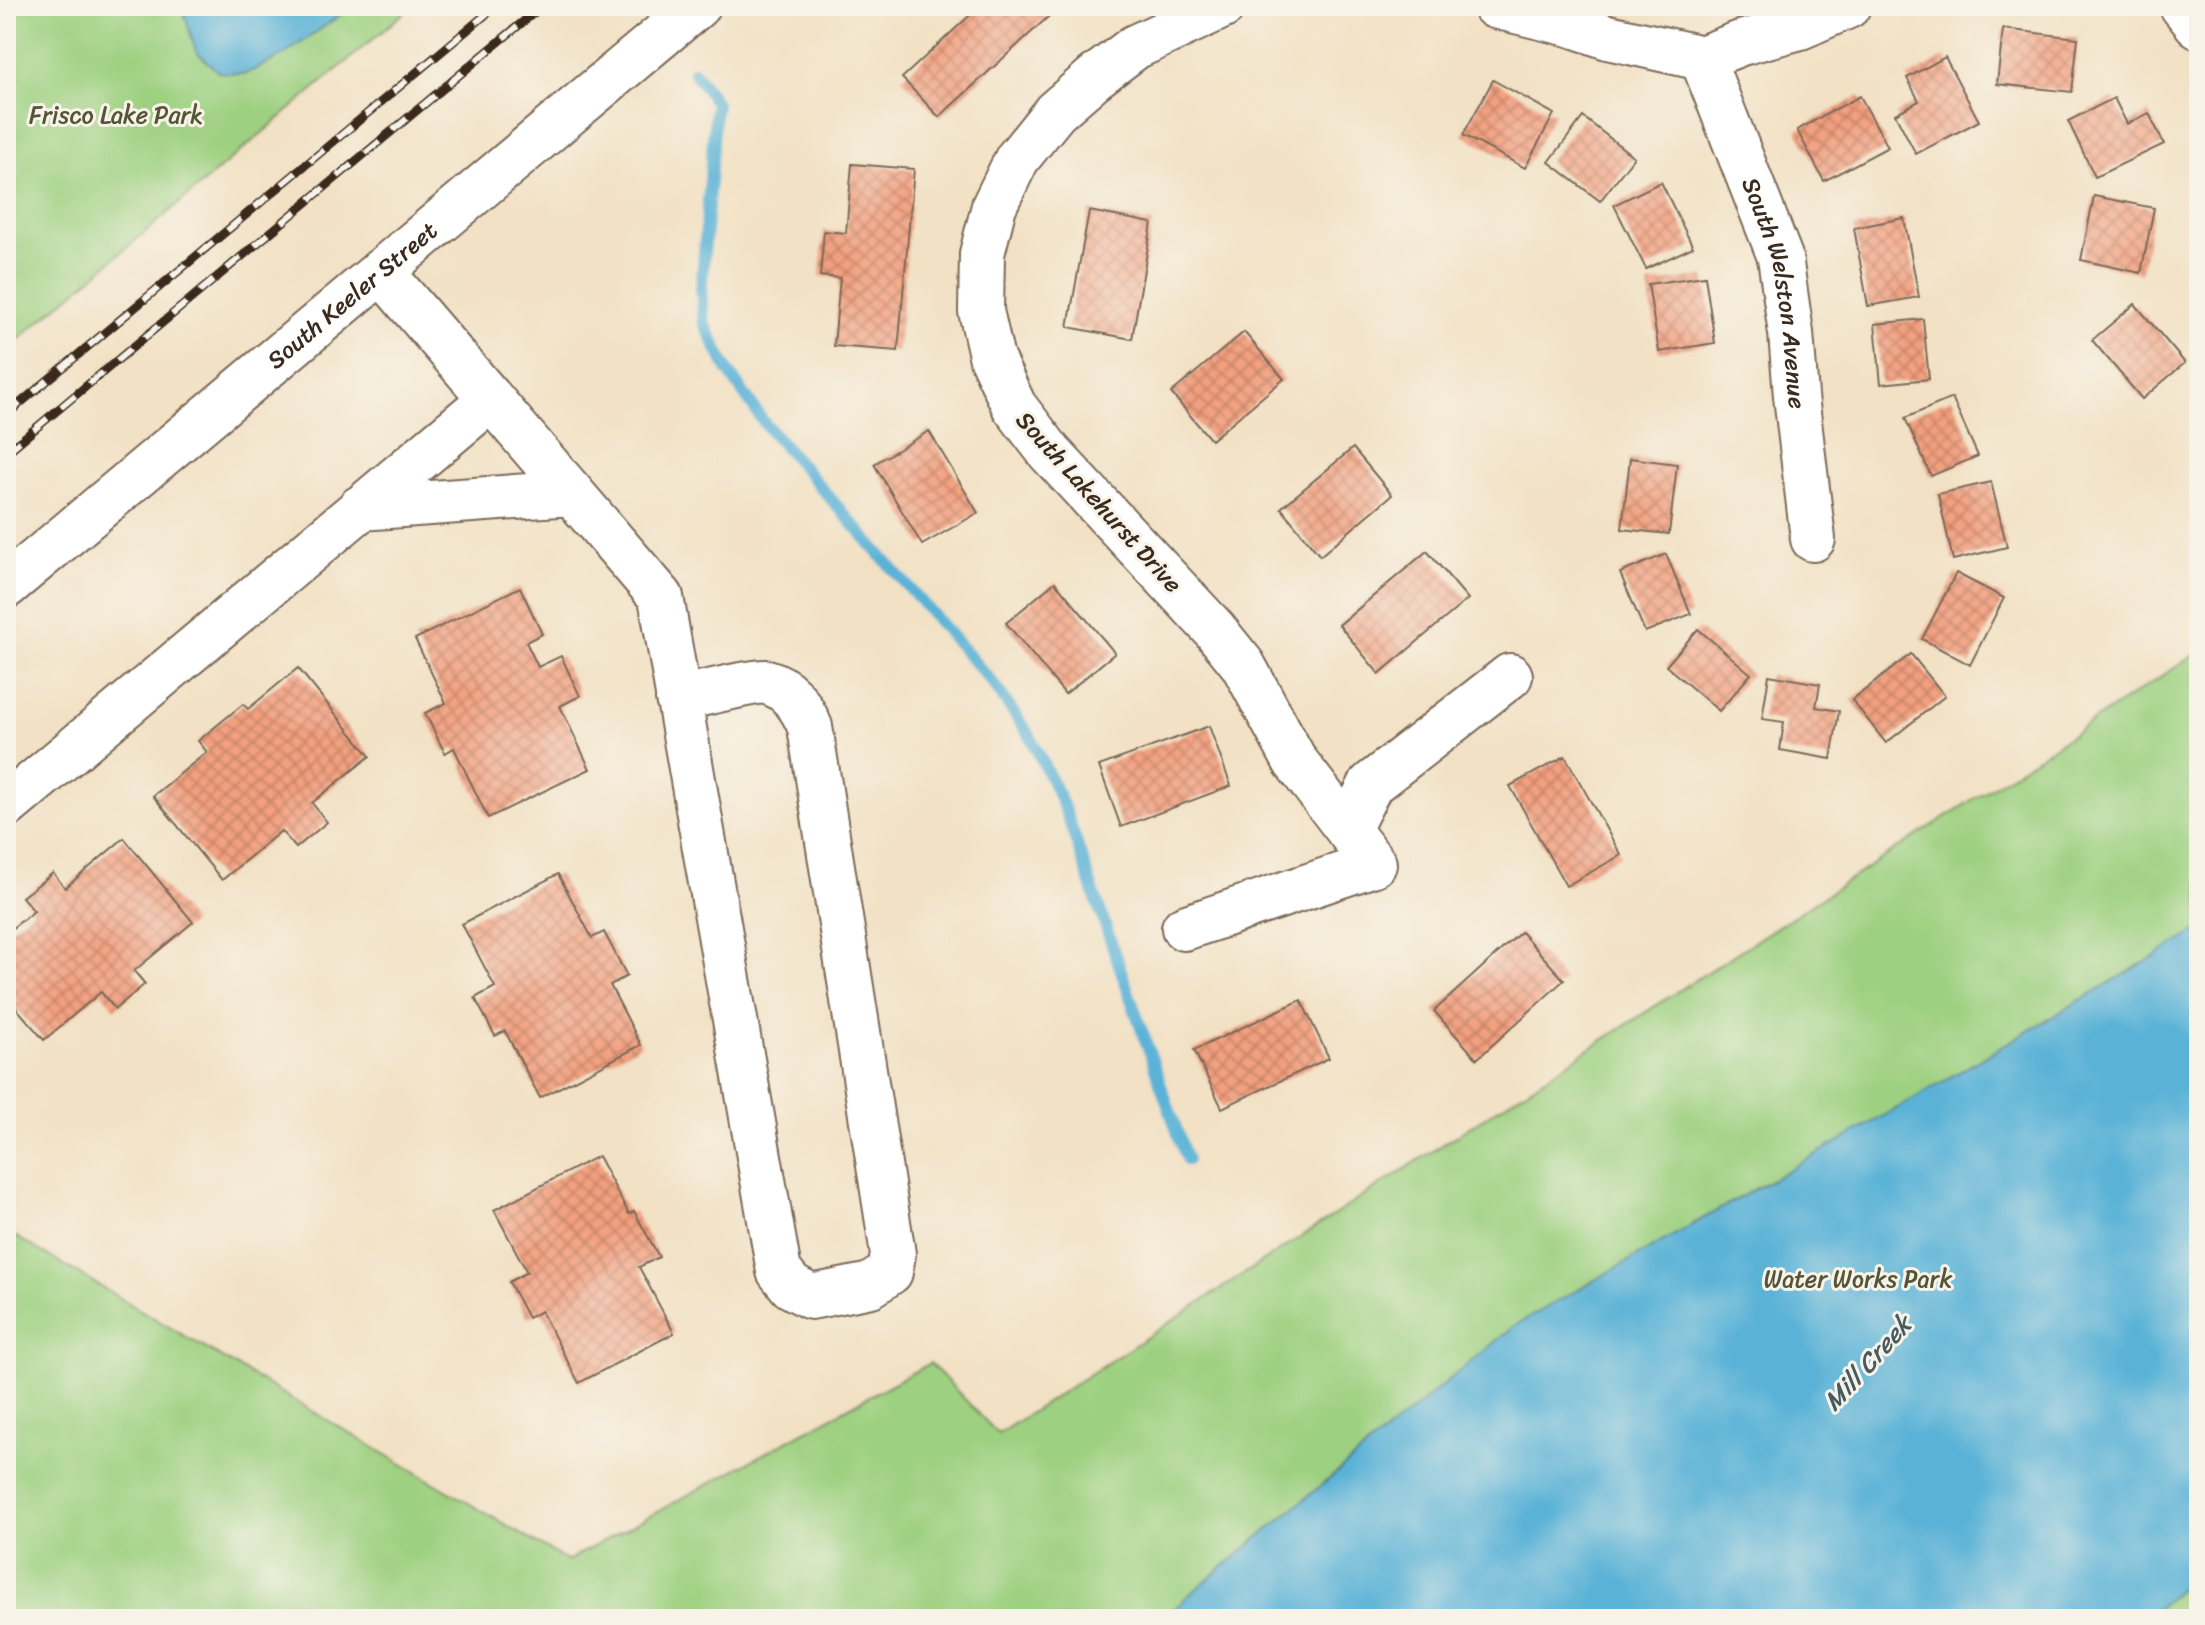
<svg xmlns="http://www.w3.org/2000/svg" width="2205" height="1625" font-family="Sriracha,sans-serif">
	<style>
		.park { fill: #9dd080; stroke: #6c7d4f; stroke-width: 2 }
		.water { fill: #5ab2d7; stroke: #4a6e7a; stroke-width: 2 }
		.lines { fill: none; stroke-linecap: round; stroke-linejoin: round }
		.stream { stroke: #5ab2d7; stroke-width: 12 }
		.building { fill: url(#building-cross-hatch) }
		.minor-casing { stroke: #7b6a58; stroke-width: 48 }
		.minor { stroke: #fff; stroke-width: 44 }
		.rail-casing { stroke: #3b2a1e; stroke-width: 9 }
		.rail { stroke: #f7f3e8; stroke-width: 6; stroke-dasharray: 18; stroke-linecap: butt }
		.labels { text-anchor: middle; stroke-width: 6; stroke-linejoin: round; paint-order: stroke }
		.park-label { font-size: 24px; fill: #545436; stroke: #f7f3e8 }
		.street-label { font-size: 24px; fill: #3b2a1e; stroke: #f7f3e8 }
		.water-label { font-size: 26px; font-style: italic; fill: #465a5f; stroke: #f7f3e8 }
	</style>
	<defs>
		<pattern id="building-cross-hatch" width="8" height="8" patternUnits="userSpaceOnUse" patternTransform="scale(2)"><rect width="8" height="8" fill="#f3a080"/><path d="M0 0l8 8M0 8l8-8" fill="none" stroke="#c68368"/></pattern>
	</defs>
	<rect width="100%" height="100%" fill="#f7f3e8"/>
	<filter id="ink" filterUnits="userSpaceOnUse"><feTurbulence type="fractalNoise" baseFrequency=".0125" numOctaves="2"/><feDisplacementMap in="SourceGraphic" scale="16" xChannelSelector="R" yChannelSelector="G"/><feConvolveMatrix kernelMatrix="1 2 1 2 8 2 1 2 1" color-interpolation-filters="sRGB"/></filter>
	<filter id="wash" filterUnits="userSpaceOnUse"><feTurbulence type="fractalNoise" baseFrequency=".006" numOctaves="4" result="noise"/><feDisplacementMap in="SourceGraphic" scale="32" xChannelSelector="R" yChannelSelector="G"/><feGaussianBlur stdDeviation="1.8" result="paint"/><feColorMatrix in="noise" values="0 0 0 0 0 0 0 0 0 0 0 0 0 0 0 0 0 1.4 0 .05"/><feComposite in="paint" operator="in"/></filter>
	<g filter="url(#wash)">
		<rect width="100%" height="100%" fill="#f2e1c4"/>
		<g class="park">
			<polygon points="6,6 412,6 6,350"/>
			<polygon points="2199,652 2199,1619 6,1619 6,1231 567,1561 930,1363 998,1434"/>
		</g>
		<g class="water">
			<polygon points="182,6 353,6 284,55 246,74 218,72 196,51"/>
			<polygon points="2199,930 2199,1572 2145,1619 1164,1619 1189,1595 1514,1326 1908,1102"/>
		</g>
		<g class="lines">
			<polyline class="stream" points="694,72 716,103 701,291 704,323 727,369 765,424 992,682 1030,736 1064,807 1187,1160"/>
		</g>
		<g id="blocks">
			<g class="building">
				<polygon points="980,6 1060,6 939,117 902,78"/>
				<polygon points="2003,29 2078,38 2072,92 1997,84"/>
				<polygon points="1945,57 1979,121 1916,154 1895,114 1919,101 1907,78"/>
				<polygon points="1493,80 1554,114 1525,168 1463,135"/>
				<polygon points="1860,96 1888,147 1824,181 1797,130"/>
				<polygon points="2114,98 2127,124 2149,113 2164,144 2095,177 2068,121"/>
				<polygon points="1583,117 1634,157 1600,201 1549,162"/>
				<polygon points="852,164 914,169 898,351 834,346 840,278 820,276 824,231 846,233"/>
				<polygon points="1661,182 1693,247 1646,269 1614,205"/>
				<polygon points="2094,196 2154,208 2141,273 2081,260"/>
				<polygon points="1089,211 1152,223 1132,339 1068,327"/>
				<polygon points="1904,218 1919,297 1868,306 1854,228"/>
				<polygon points="1705,276 1715,343 1659,352 1648,284"/>
				<polygon points="2135,304 2185,363 2142,399 2092,340"/>
				<polygon points="1923,319 1929,379 1881,384 1875,324"/>
				<polygon points="1244,332 1284,379 1211,440 1171,393"/>
				<polygon points="1952,398 1978,456 1931,476 1905,418"/>
				<polygon points="929,431 978,513 922,545 874,464"/>
				<polygon points="1353,448 1392,495 1320,556 1281,508"/>
				<polygon points="1630,458 1677,464 1669,534 1622,529"/>
				<polygon points="1991,482 2007,547 1953,560 1938,494"/>
				<polygon points="1427,551 1468,599 1379,674 1339,625"/>
				<polygon points="1666,554 1691,614 1645,632 1620,573"/>
				<polygon points="1956,573 2004,598 1970,665 1922,639"/>
				<polygon points="1055,582 1115,653 1065,694 1006,623"/>
				<polygon points="520,587 542,634 526,642 538,667 561,656 580,696 560,706 590,769 488,818 454,748 445,753 425,713 446,703 415,639"/>
				<polygon points="1698,629 1751,674 1719,711 1666,666"/>
				<polygon points="1911,654 1945,696 1886,743 1852,700"/>
				<polygon points="298,668 370,756 312,803 327,822 296,848 281,831 222,880 153,796 207,752 198,741 243,704 248,709"/>
				<polygon points="1769,675 1820,684 1816,707 1839,711 1831,759 1780,750 1784,722 1762,719"/>
				<polygon points="1209,726 1231,786 1121,827 1099,766"/>
				<polygon points="1565,756 1621,855 1566,886 1510,786"/>
				<polygon points="124,838 193,922 134,971 145,984 115,1009 101,992 44,1040 6,996 6,933 34,911 22,897 53,873 65,888"/>
				<polygon points="558,874 592,938 604,932 627,976 610,985 641,1045 540,1098 505,1031 495,1036 475,998 495,987 462,924"/>
				<polygon points="1521,932 1564,980 1477,1059 1434,1011"/>
				<polygon points="1301,1000 1329,1058 1222,1108 1194,1050"/>
				<polygon points="598,1156 629,1214 634,1211 659,1257 639,1267 674,1333 579,1383 541,1311 528,1318 509,1282 527,1272 494,1210"/>
			</g>
		</g>
	</g>
	<g filter="url(#ink)">
		<use href="#blocks" fill-opacity="0" stroke="#7b6a58" stroke-width="2"/>
		<g class="lines">
			<g class="minor-casing">
				<g id="minor">
					<polyline points="1495,6 1570,24 1608,37 1702,58"/>
					<polyline points="2182,6 2199,27"/>
					<path id="s1" d="M1702,58L1780,257L1791,333L1796,396L1813,539"/>
					<polyline points="1702,58 1741,43 1800,27 1848,6"/>
					<path d="M381,271L661,597L779,1271L791,1286L811,1297L871,1285L890,1272L893,1254L810,727C802,707 790,688 767,682C756,680 694,696 678,699"/>
					<polyline points="360,508 572,493"/>
					<path id="s2" d="M6,586L697,6"/>
					<polyline points="6,806 491,399"/>
					<polyline points="1348,829 1371,784 1510,676"/>
					<polyline points="1184,928 1374,864 1295,761 1243,665 1214,629 1050,453 1014,406 992,359 981,311 982,254 994,206 1017,159 1055,112 1094,78 1135,47 1223,6"/>
				</g>
			</g>
			<use href="#minor" class="minor"/>
			<g class="rail-casing">
				<g id="rail">
					<polyline points="6,415 496,6"/>
					<polyline points="6,453 542,6"/>
				</g>
			</g>
			<use href="#rail" class="rail"/>
		</g>
	</g>
	<g class="labels">
		<g class="park-label">
			<text x="116" y="123">Frisco Lake Park</text>
			<text x="1858" y="1287">Water Works Park</text>
		</g>
		<g class="street-label">
			<text dy="8" stroke="none"><textPath href="#s1" startOffset="248">South Welston Avenue</textPath></text>
			<text dy="8" stroke="none"><textPath href="#s2" startOffset="452">South Keeler Street</textPath></text>
			<text transform="translate(1099 502) rotate(48)" y="8">South Lakehurst Drive</text>
		</g>
		<g class="water-label">
			<text transform="translate(1867 1363) rotate(-48)" y="9">Mill Creek</text>
		</g>
	</g>
	<rect width="2205" height="1625" fill="none" stroke="#f7f3e8" stroke-width="32"/>
</svg>
